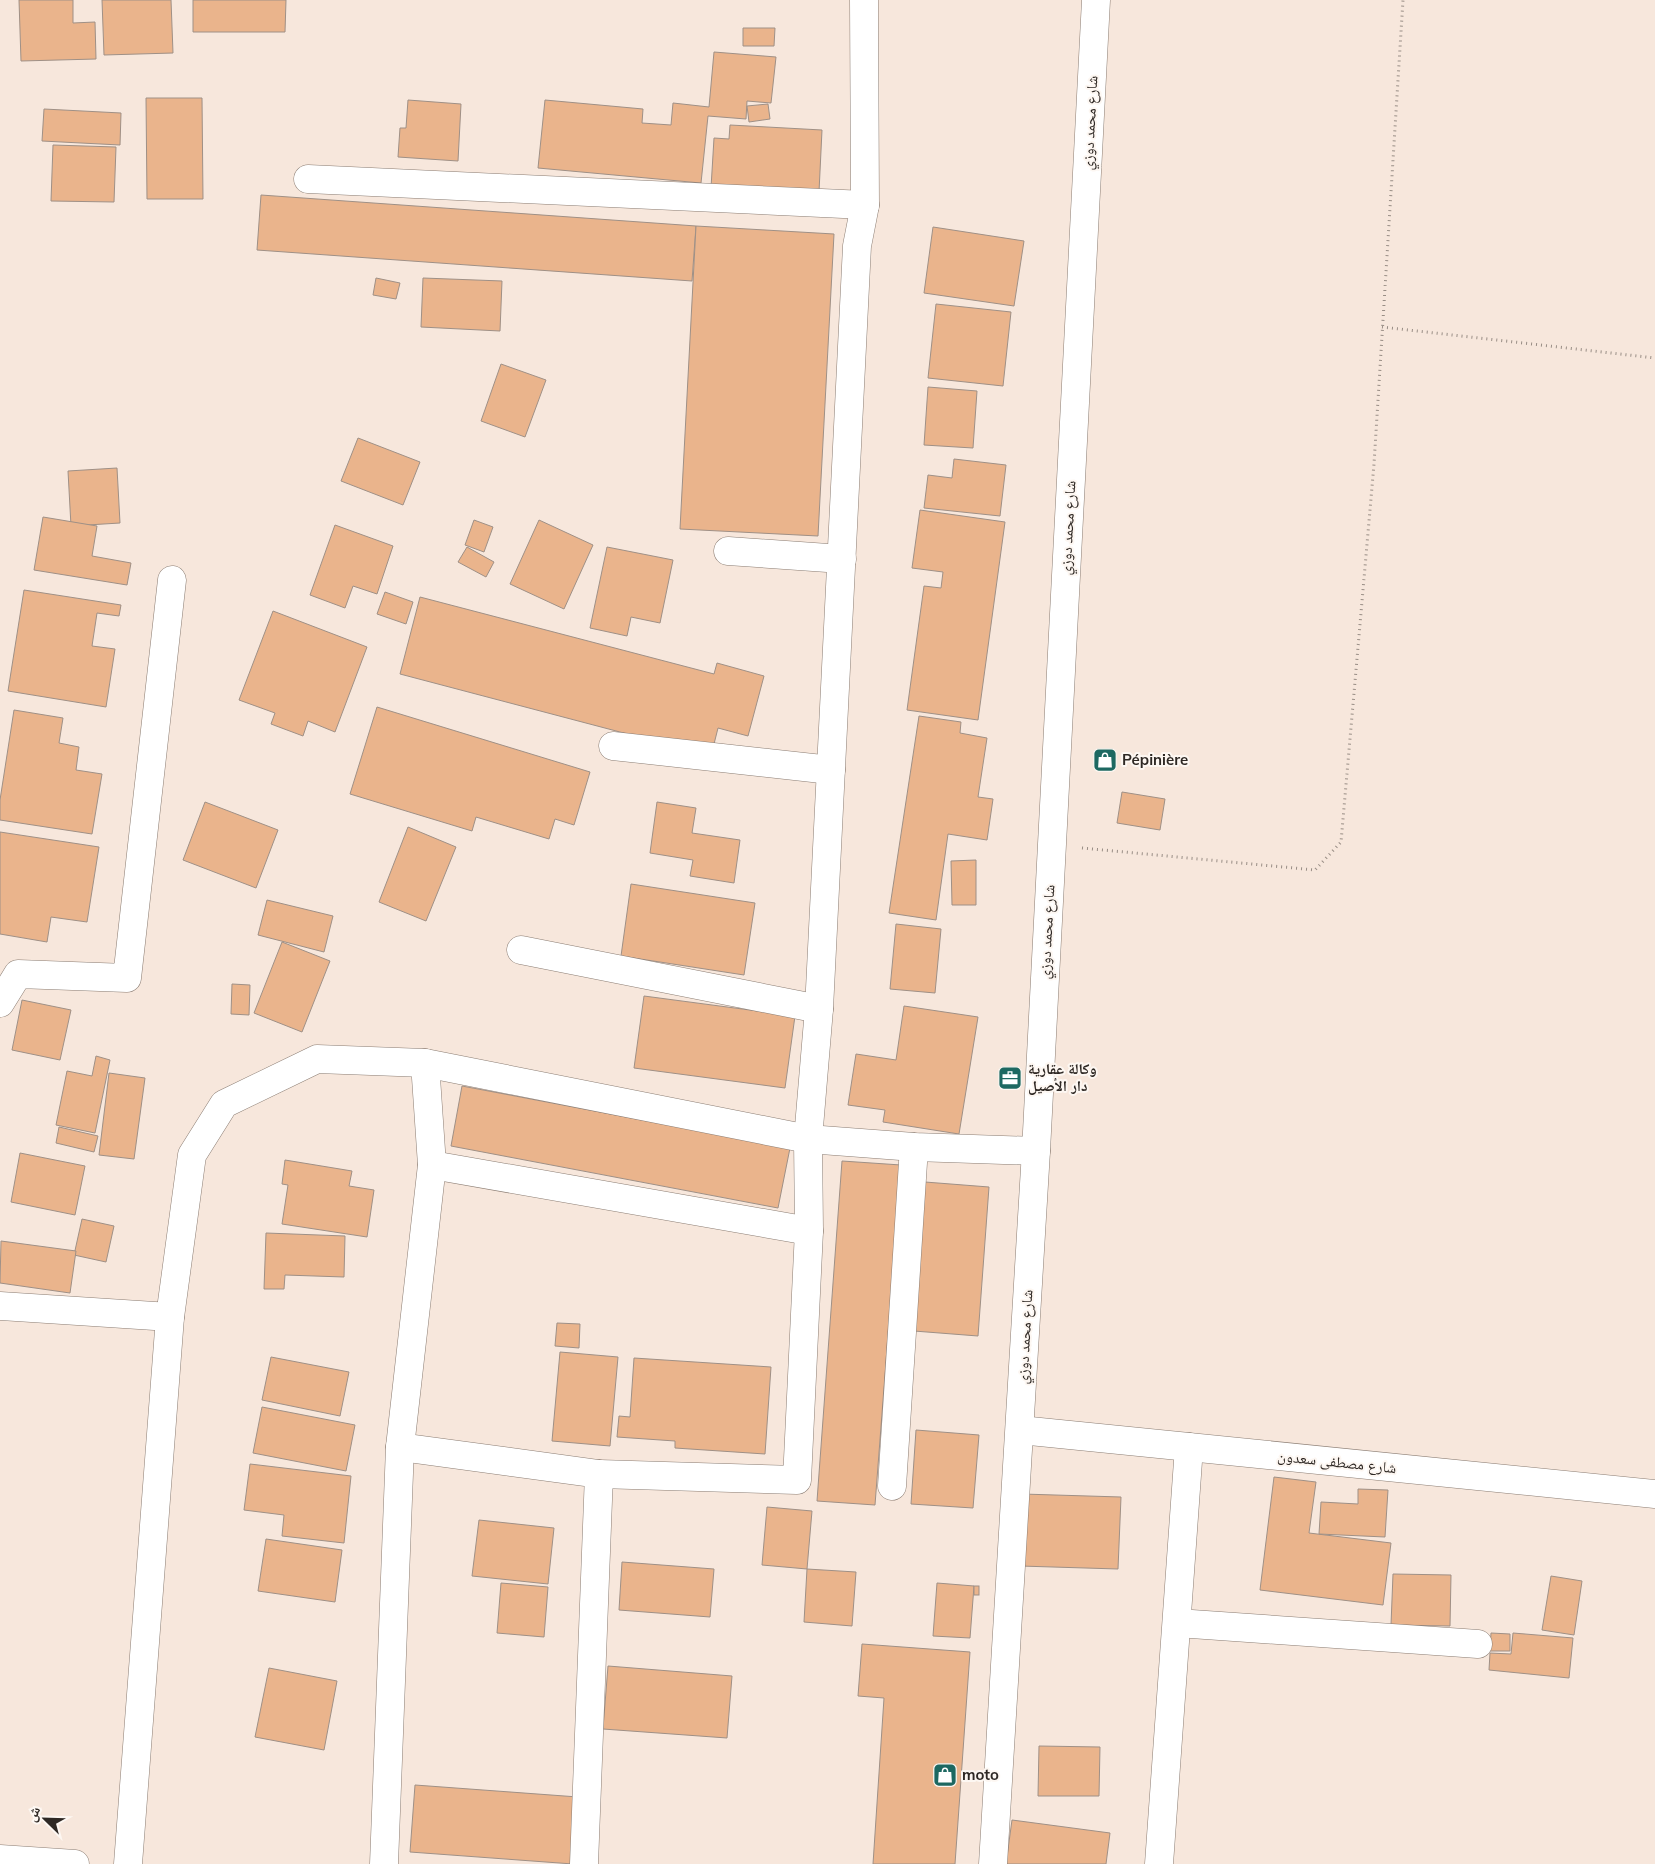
<svg xmlns="http://www.w3.org/2000/svg" width="1655" height="1864" font-family="Mulish,'Noto Naskh Arabic',sans-serif">
	<style>
		.building { fill: #eab48c; stroke: #9f9086 }
		.lines { fill: none; stroke-linecap: round; stroke-linejoin: round }
		.minor-casing { stroke: #8b7d73; stroke-width: 29 }
		.tertiary-casing { stroke: #8b7d73; stroke-width: 29 }
		.path { stroke: #988d85; stroke-width: 3; stroke-dasharray: 1 4; stroke-linecap: butt }
		.minor { stroke: #fff; stroke-width: 28 }
		.tertiary { stroke: #fff; stroke-width: 28 }
		.labels { text-anchor: middle; stroke-width: 4; stroke-linejoin: round; paint-order: stroke }
		.street-label { font-size: 15px; fill: #2e2824; stroke: #fdf7f2 }
		.poi-label { font-size: 15px; font-weight: bold; fill: #2e2824; stroke: #fdf7f2; text-anchor: start }
	</style>
	<rect width="100%" height="100%" fill="#f7e7dc"/>
	<g class="building">
		<polygon points="19,0 73,0 73,23 95,22 96,59 21,61"/>
		<polygon points="102,0 171,0 173,53 104,55"/>
		<polygon points="193,0 286,0 285,32 193,32"/>
		<polygon points="743,28 775,28 774,46 743,46"/>
		<polygon points="714,52 776,57 771,103 747,101 746,119 708,116 701,183 538,168 545,100 643,109 642,123 671,125 673,103 709,107"/>
		<polygon points="146,98 202,98 203,199 147,199"/>
		<polygon points="408,100 461,104 458,161 398,157 400,128 406,128"/>
		<polygon points="768,104 770,119 749,122 747,106"/>
		<polygon points="44,109 121,113 120,145 42,141"/>
		<polygon points="730,125 822,130 819,192 711,188 714,138 729,139"/>
		<polygon points="53,145 116,147 114,202 51,201"/>
		<polygon points="261,195 696,226 692,281 257,250"/>
		<polygon points="696,226 834,234 818,536 680,529"/>
		<polygon points="933,227 1024,241 1014,306 924,293"/>
		<polygon points="376,278 400,283 396,299 373,295"/>
		<polygon points="423,278 502,281 500,331 421,327"/>
		<polygon points="936,304 1011,312 1003,386 928,378"/>
		<polygon points="501,364 546,380 525,437 481,421"/>
		<polygon points="928,387 977,391 973,448 924,445"/>
		<polygon points="358,438 420,462 403,505 341,481"/>
		<polygon points="954,459 1006,465 1000,516 924,508 928,475 952,478"/>
		<polygon points="117,468 120,523 71,526 68,471"/>
		<polygon points="920,510 1005,522 978,720 907,710 924,586 941,588 943,572 912,568"/>
		<polygon points="43,517 97,526 92,556 131,563 127,585 34,570"/>
		<polygon points="474,520 493,527 484,552 465,545"/>
		<polygon points="539,520 593,545 564,609 510,584"/>
		<polygon points="335,525 393,546 377,594 353,586 345,608 310,595"/>
		<polygon points="467,547 494,562 486,577 458,562"/>
		<polygon points="607,547 673,560 660,623 631,617 627,636 590,628"/>
		<polygon points="24,590 121,605 119,616 97,613 92,646 115,649 106,707 8,691"/>
		<polygon points="385,592 413,602 406,624 377,614"/>
		<polygon points="420,597 714,674 717,663 764,676 748,736 718,728 711,756 400,674"/>
		<polygon points="273,611 367,647 335,732 308,721 303,736 271,724 275,713 239,700"/>
		<polygon points="377,707 590,772 574,825 555,819 549,839 476,817 472,831 350,794"/>
		<polygon points="14,710 63,718 59,743 79,747 76,770 102,774 92,834 0,820 0,800"/>
		<polygon points="919,716 961,722 960,733 987,738 978,797 993,799 987,840 948,834 936,920 889,913"/>
		<polygon points="1122,792 1165,799 1160,830 1117,823"/>
		<polygon points="205,802 278,830 256,888 183,860"/>
		<polygon points="657,802 696,808 692,833 740,840 734,883 690,876 693,860 650,853"/>
		<polygon points="408,827 456,847 426,921 379,902"/>
		<polygon points="0,832 99,847 87,922 51,917 47,942 0,934"/>
		<polygon points="976,860 976,905 952,905 951,861"/>
		<polygon points="631,884 755,903 744,975 621,956"/>
		<polygon points="267,900 333,916 324,952 258,935"/>
		<polygon points="896,924 941,929 935,993 890,989"/>
		<polygon points="282,942 330,961 302,1032 254,1013"/>
		<polygon points="232,984 250,985 249,1015 231,1014"/>
		<polygon points="644,996 795,1016 785,1088 634,1068"/>
		<polygon points="22,1000 71,1010 60,1060 12,1050"/>
		<polygon points="904,1006 978,1017 959,1134 883,1122 885,1110 848,1105 856,1054 896,1060"/>
		<polygon points="96,1056 110,1060 95,1133 56,1125 67,1071 92,1076"/>
		<polygon points="109,1073 145,1078 134,1159 99,1155"/>
		<polygon points="462,1086 790,1148 778,1208 451,1146"/>
		<polygon points="59,1127 98,1136 94,1152 56,1143"/>
		<polygon points="20,1153 85,1166 75,1215 11,1202"/>
		<polygon points="285,1160 352,1171 349,1186 374,1190 367,1237 282,1224 288,1185 282,1184"/>
		<polygon points="842,1161 901,1165 875,1505 817,1501"/>
		<polygon points="925,1182 989,1187 978,1336 914,1331"/>
		<polygon points="82,1219 114,1226 106,1262 74,1255"/>
		<polygon points="266,1233 345,1236 344,1277 285,1275 284,1289 264,1289"/>
		<polygon points="1,1241 76,1251 70,1293 0,1283"/>
		<polygon points="557,1323 580,1324 579,1348 555,1346"/>
		<polygon points="560,1352 618,1357 610,1446 552,1441"/>
		<polygon points="271,1357 349,1372 340,1416 262,1400"/>
		<polygon points="634,1358 771,1367 765,1454 675,1448 675,1441 617,1437 619,1416 630,1417"/>
		<polygon points="262,1407 355,1425 346,1471 253,1453"/>
		<polygon points="916,1430 979,1435 973,1508 911,1504"/>
		<polygon points="250,1464 351,1476 344,1543 282,1536 284,1515 244,1510"/>
		<polygon points="1274,1477 1316,1482 1309,1533 1391,1543 1383,1605 1260,1590"/>
		<polygon points="1358,1489 1388,1490 1385,1537 1319,1534 1321,1502 1358,1504"/>
		<polygon points="1022,1494 1121,1497 1118,1569 1020,1566"/>
		<polygon points="767,1507 812,1511 807,1569 762,1565"/>
		<polygon points="479,1520 554,1528 548,1584 472,1576"/>
		<polygon points="266,1539 342,1550 335,1602 258,1591"/>
		<polygon points="622,1562 714,1569 710,1617 619,1610"/>
		<polygon points="807,1569 856,1572 852,1626 804,1622"/>
		<polygon points="1393,1574 1451,1575 1450,1626 1391,1625"/>
		<polygon points="1551,1576 1582,1581 1574,1635 1542,1630"/>
		<polygon points="501,1583 548,1587 544,1637 497,1633"/>
		<polygon points="937,1583 974,1586 970,1638 933,1636"/>
		<rect x="974" y="1586" width="5" height="9"/>
		<polygon points="1491,1633 1510,1634 1510,1651 1490,1651"/>
		<polygon points="1513,1633 1573,1638 1569,1678 1489,1670 1490,1653 1511,1654"/>
		<polygon points="862,1644 970,1652 955,1864 873,1864 884,1698 858,1696"/>
		<polygon points="608,1666 732,1676 727,1738 603,1729"/>
		<polygon points="269,1668 337,1681 324,1750 255,1737"/>
		<polygon points="1039,1746 1100,1747 1099,1796 1038,1796"/>
		<polygon points="415,1785 578,1797 573,1864 410,1852"/>
		<polygon points="1012,1820 1110,1833 1106,1864 1006,1864"/>
	</g>
	<g class="lines">
		<g class="minor-casing">
			<g id="minor">
				<polyline points="308,179 865,205"/>
				<polyline points="728,551 842,559"/>
				<polyline points="613,746 831,770"/>
				<polyline points="521,950 819,1009"/>
				<polyline points="0,1003 18,974 127,978 172,580"/>
				<polyline points="432,1165 809,1231"/>
				<polyline points="0,1306 170,1317 192,1155 224,1104 317,1059 425,1063 808,1139 914,1147 1036,1151"/>
				<polyline points="1020,1430 1655,1494"/>
				<polyline points="400,1447 599,1474 797,1480 809,1231 808,1139 819,1009 857,246 865,205 864,0"/>
				<polyline points="892,1486 914,1147"/>
				<polyline points="1177,1623 1478,1644"/>
				<polyline points="0,1859 75,1864"/>
				<polyline points="128,1864 170,1317"/>
				<polyline points="384,1864 400,1447 432,1165 425,1063"/>
				<polyline points="584,1864 599,1474"/>
				<polyline points="1159,1864 1189,1447"/>
			</g>
		</g>
		<g class="tertiary-casing">
			<polyline id="tertiary" points="993,1864 1036,1151 1096,0"/>
		</g>
		<g class="path">
			<polyline points="1382,327 1655,358"/>
			<polyline points="1082,848 1315,870 1341,842 1374,464 1403,0"/>
		</g>
		<use href="#minor" class="minor"/>
		<use href="#tertiary" class="tertiary"/>
	</g>
	<defs>
		<g id="shop-square" transform="scale(1.25)"><rect x="-9" y="-9" width="18" height="18" rx="4" fill="#1d6861" stroke="#fdf7f2"/><path d="M-5-2.5h2.3a2.7 3.5 0 0 1 5.4 0H5L5.5 6h-11ZM-1.5-2.5h3a1.5 2.3 0 0 0-3 0Z" fill="#fff"/></g>
		<g id="office-square" transform="scale(1.25)"><rect x="-9" y="-9" width="18" height="18" rx="4" fill="#1d6861" stroke="#fdf7f2"/><path d="M-6-3h4V-5.5h4V-3h4V5H-6ZM-1-4.5V-3h2v-1.5ZM-6 0V1H6V0Z" fill="#fff"/></g>
	</defs>
	<g fill-rule="evenodd">
		<use href="#shop-square" x="1105" y="760"/>
		<use href="#office-square" x="1010" y="1078"/>
		<use href="#shop-square" x="945" y="1775"/>
	</g>
	<g class="labels">
		<g class="street-label">
			<text transform="translate(1090 123) rotate(-87)" y="5">شارع محمد دوزي</text>
			<text transform="translate(1068 528) rotate(-87)" y="5">شارع محمد دوزي</text>
			<text transform="translate(1047 932) rotate(-87)" y="5">شارع محمد دوزي</text>
			<text transform="translate(1025 1337) rotate(-87)" y="5">شارع محمد دوزي</text>
			<text transform="translate(1337 1462) rotate(6)" y="5">شارع مصطفى سعدون</text>
		</g>
		<g class="poi-label">
			<text x="1122" y="765">Pépinière</text>
			<text x="1028" y="1074">وكالة عقارية<tspan x="1028" dy="17">دار الأصيل</tspan></text>
			<text x="962" y="1780">moto</text>
		</g>
	</g>
	<g transform="translate(45 1819) rotate(293)" stroke="#fdf7f2" stroke-width="4" paint-order="stroke">
	<path d="M0-4L9 19L0 12L-9 19Z" fill="#2e2824"/>
	<text y="-8" font-size="14" font-weight="bold" text-anchor="middle" fill="#2e2824">ش</text>
	</g>
</svg>
